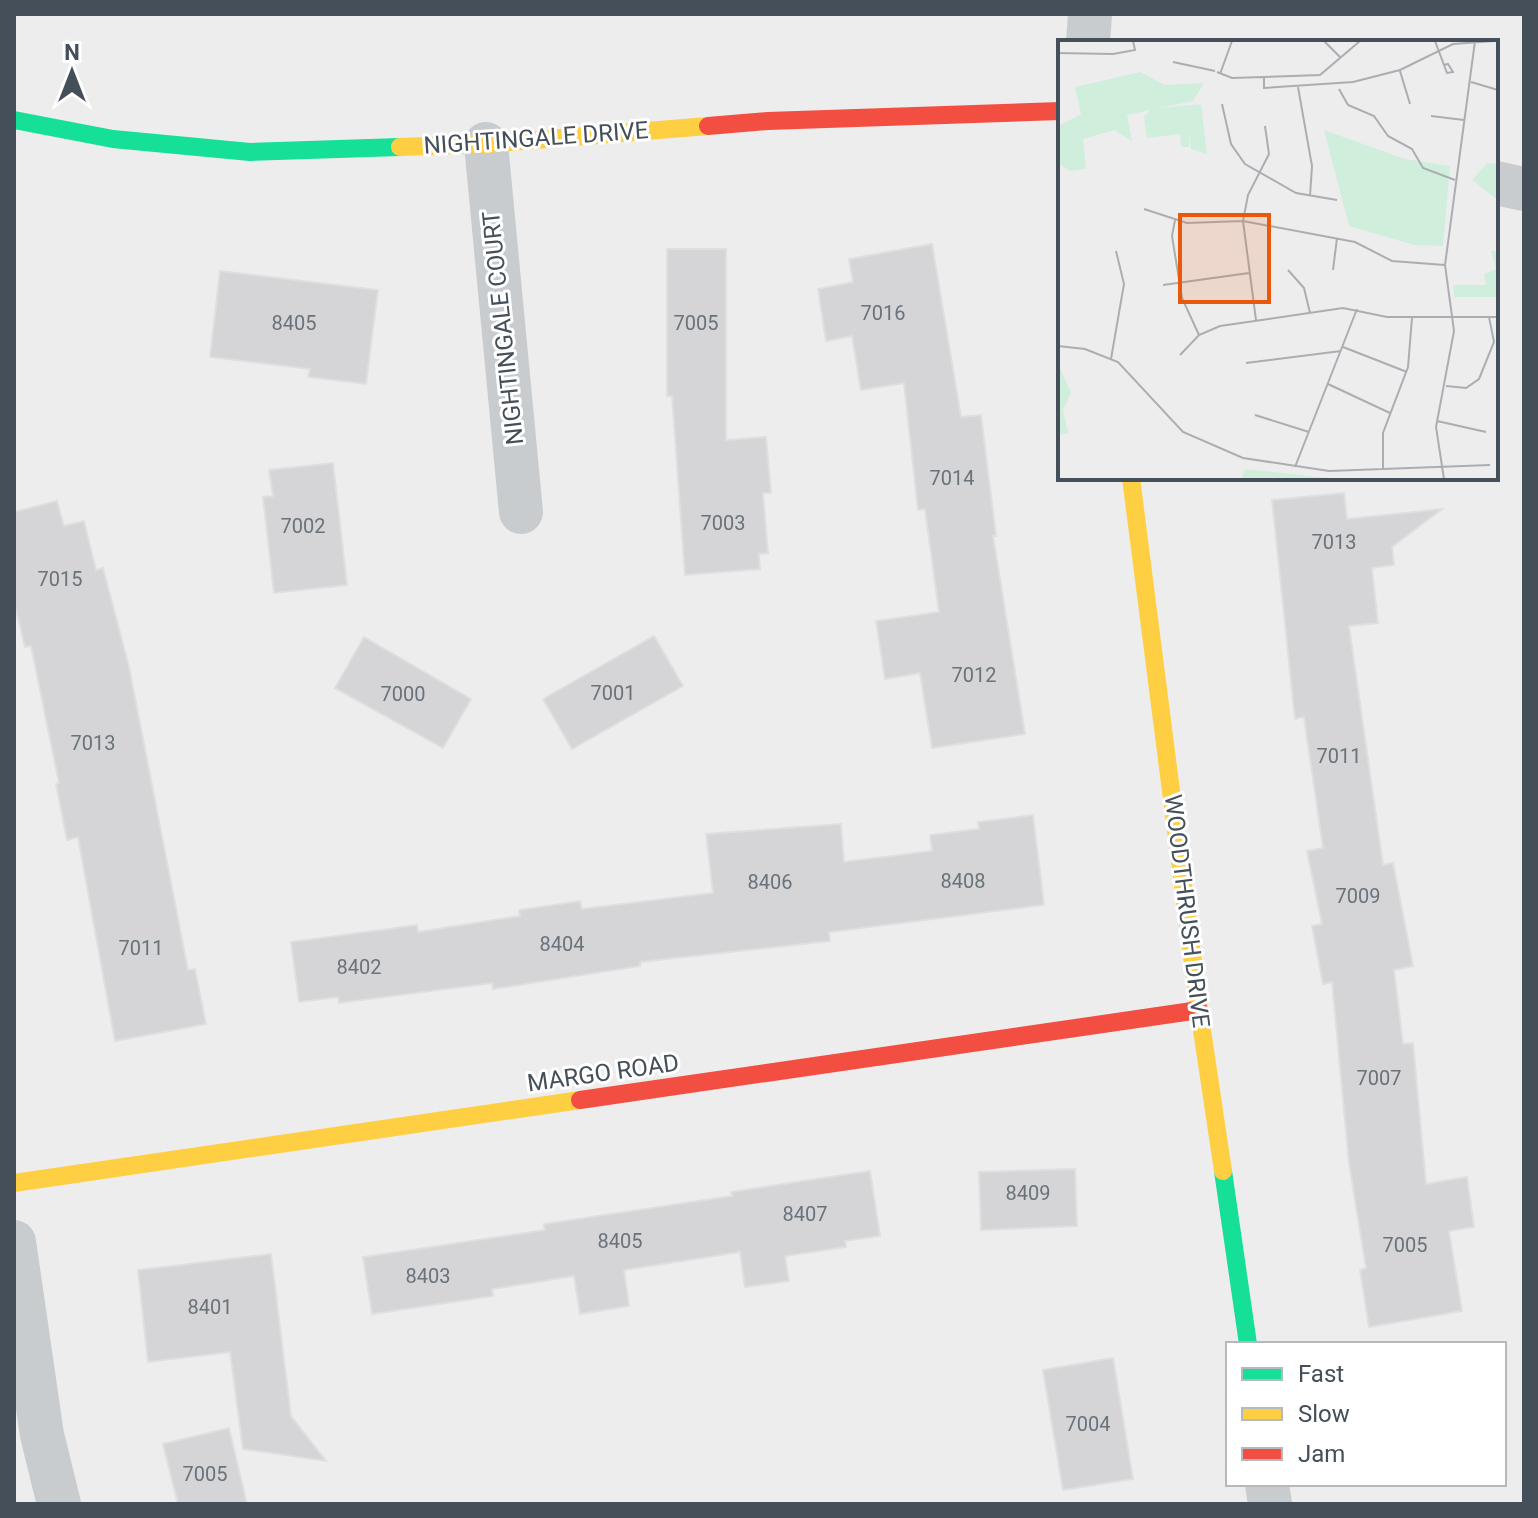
<svg xmlns="http://www.w3.org/2000/svg" width="1538" height="1518" font-family="Roboto,sans-serif">
	<style>
		.building { fill: #d5d5d7; stroke: #dfdfe0; stroke-width: 2 }
		.lines { fill: none; stroke-linecap: round; stroke-linejoin: round }
		.street { stroke: #c9ccce; stroke-width: 44 }
		.fast { stroke: #16e098; stroke-width: 18 }
		.slow { stroke: #ffcf43; stroke-width: 18 }
		.jam { stroke: #f24e42; stroke-width: 18 }
		.labels { text-anchor: middle; stroke-width: 6; stroke-linejoin: round; paint-order: stroke }
		.number-label { font-size: 20px; fill: #6a727a }
		.street-label { font-size: 24px; fill: #444f59; stroke: #fff }
		.inset-road { fill: none; stroke: #aaaeb2; stroke-width: 2 }
		.view { fill: #e8590c; fill-opacity: 0.15; stroke: #e8590c; stroke-width: 4 }
		.inset-edge { fill: none; stroke: #444f59; stroke-width: 4 }
	</style>
	<rect width="100%" height="100%" fill="#eeeded"/>
	<g class="building">
		<polygon points="932,244 961,417 981,415 996,536 993,536 1025,734 932,748 920,673 885,679 876,621 939,612 925,509 918,510 904,383 861,390 852,336 826,341 818,289 853,282 849,259"/>
		<polygon points="667,249 726,249 726,440 766,437 771,493 763,493 768,553 759,554 760,569 685,575 672,396 667,396"/>
		<polygon points="220,271 378,290 366,384 308,377 310,369 210,357"/>
		<polygon points="333,463 347,585 274,593 263,497 273,496 269,470"/>
		<polygon points="1344,493 1347,519 1442,509 1392,547 1394,565 1372,568 1378,623 1349,626 1383,865 1393,863 1413,966 1394,970 1403,1044 1413,1043 1426,1184 1467,1177 1474,1227 1449,1231 1462,1311 1369,1327 1360,1270 1366,1268 1349,1163 1332,982 1323,984 1312,926 1322,924 1307,851 1323,848 1304,717 1295,719 1272,500"/>
		<polygon points="57,501 64,526 84,521 96,570 103,568 129,667 188,970 195,969 206,1024 115,1041 78,837 67,840 56,784 59,783 31,646 25,647 14,602 14,512"/>
		<polygon points="654,636 683,686 572,749 543,699"/>
		<polygon points="364,637 471,699 443,748 335,688"/>
		<polygon points="1033,815 1044,905 829,932 830,941 640,962 640,966 493,989 492,983 339,1003 338,997 299,1002 291,942 417,925 418,932 520,916 519,910 580,901 582,909 713,893 706,834 841,824 844,862 932,851 930,835 979,829 978,822"/>
		<polygon points="1075,1169 1077,1226 981,1230 979,1172"/>
		<polygon points="870,1171 880,1236 845,1241 846,1247 785,1256 789,1281 745,1287 740,1252 624,1270 629,1306 580,1314 574,1276 492,1289 493,1296 372,1314 363,1257 545,1230 544,1224 732,1196 731,1192"/>
		<polygon points="271,1254 291,1416 326,1461 243,1449 230,1352 148,1362 138,1270"/>
		<polygon points="1113,1358 1133,1479 1063,1490 1043,1370"/>
		<polygon points="229,1428 247,1504 178,1504 163,1444"/>
	</g>
	<g class="lines">
		<g class="street">
			<polyline points="1088,42 1090,14"/>
			<polyline points="486,144 521,512"/>
			<polyline points="1496,183 1524,189"/>
			<polyline points="14,1242 42,1435 59,1504"/>
			<polyline points="1267,1484 1270,1504"/>
		</g>
		<g class="fast">
			<polyline points="14,120 113,139 250,152 400,147"/>
			<polyline points="1223,1171 1248,1344"/>
		</g>
		<g class="slow">
			<polyline points="400,147 486,144 708,126"/>
			<polyline points="1131,478 1199,1010 1223,1171"/>
			<polyline points="14,1183 580,1100"/>
		</g>
		<g class="jam">
			<polyline points="708,126 768,121 1060,111"/>
			<polyline points="580,1100 1199,1010"/>
		</g>
	</g>
	<g class="labels">
		<g class="number-label">
			<text x="883" y="320">7016</text>
			<text x="294" y="330">8405</text>
			<text x="696" y="330">7005</text>
			<text x="952" y="485">7014</text>
			<text x="723" y="530">7003</text>
			<text x="303" y="533">7002</text>
			<text x="1334" y="549">7013</text>
			<text x="60" y="586">7015</text>
			<text x="974" y="682">7012</text>
			<text x="613" y="700">7001</text>
			<text x="403" y="701">7000</text>
			<text x="93" y="750">7013</text>
			<text x="1339" y="763">7011</text>
			<text x="963" y="888">8408</text>
			<text x="770" y="889">8406</text>
			<text x="1358" y="903">7009</text>
			<text x="562" y="951">8404</text>
			<text x="141" y="955">7011</text>
			<text x="359" y="974">8402</text>
			<text x="1379" y="1085">7007</text>
			<text x="1028" y="1200">8409</text>
			<text x="805" y="1221">8407</text>
			<text x="620" y="1248">8405</text>
			<text x="1405" y="1252">7005</text>
			<text x="428" y="1283">8403</text>
			<text x="210" y="1314">8401</text>
			<text x="1088" y="1431">7004</text>
			<text x="205" y="1481">7005</text>
		</g>
		<g class="street-label">
			<text transform="translate(536 138) rotate(-4)" y="8">NIGHTINGALE DRIVE</text>
			<text transform="translate(503 328) rotate(-96)" y="8">NIGHTINGALE COURT</text>
			<text transform="translate(1187 911) rotate(83)" y="8">WOODTHRUSH DRIVE</text>
			<text transform="translate(603 1073) rotate(-8)" y="8">MARGO ROAD</text>
		</g>
	</g>
	<g transform="translate(1058 40)">
		<rect width="440" height="440" fill="#eeeded"/>
		<path d="M82,32L107,45L146,43L135,61L69,75L74,101L56,90L25,99L28,129L12,131L0,123V86L23,74L17,47ZM143,64L149,114L133,109L131,94V107H123L122,94L89,98L86,77L93,69ZM266,90L347,119L392,126L385,206L356,205L291,186ZM429,123L440,124V160L414,140ZM433,211H440V257H396L395,245H428L426,234L438,229ZM0,323L13,353L5,370L10,393L1,395ZM187,429L272,438V439H183Z" fill="#d0eedc"/>
		<path class="inset-road" d="M266,1L283,18M377,1L386,25M0,13L55,14L77,10L75,1M115,22L157,31M390,24L395,32L389,33L386,25ZM342,31L352,64M159,32L174,38L262,35L302,1M162,34L174,1M206,37V48L295,42L342,30L395,4L436,1M413,42L440,50M240,47L254,126L252,156M281,49L290,65L316,76L330,96L354,109L365,128L397,140M164,64L173,104L187,124L238,153L279,160M373,76L406,80M86,169L129,183L185,181L297,202L334,221L387,225M117,180L114,196L124,258L141,295M230,230L246,248L252,273M275,230L279,198M105,245L191,233M198,280L185,181L190,155L211,114L207,86M0,306L27,309L60,322L125,392L185,418L271,431L432,425M285,307L349,332M122,315L141,295L162,286L285,268L329,277H440M53,319L66,244L58,211M188,323L283,311M270,344L332,373M388,346L408,348L421,339L436,302L431,277M197,375L251,392M379,381L428,392M237,427L299,269M325,430V393L350,327L354,278M386,439L378,387L396,291L387,225L417,1"/>
		<path class="view" d="M122,175H211V262H122Z"/>
		<rect width="440" height="440" class="inset-edge"/>
	</g>
	<rect width="1538" height="1518" fill="none" stroke="#444f59" stroke-width="32"/>
	<rect x="1226" y="1342" width="280" height="144" fill="#ffffff" stroke="#b4b9bd" stroke-width="2"/>
	<rect x="1242" y="1368" width="40" height="12" fill="#16e098" stroke="#b4b9bd" stroke-width="2"/>
	<text x="1298" y="1382" font-size="24" fill="#444f59">Fast</text>
	<rect x="1242" y="1408" width="40" height="12" fill="#ffcf43" stroke="#b4b9bd" stroke-width="2"/>
	<text x="1298" y="1422" font-size="24" fill="#444f59">Slow</text>
	<rect x="1242" y="1448" width="40" height="12" fill="#f24e42" stroke="#b4b9bd" stroke-width="2"/>
	<text x="1298" y="1462" font-size="24" fill="#444f59">Jam</text>
	<g transform="translate(72 72)" stroke="#ffffff" stroke-width="6" paint-order="stroke">
	<path d="M0-6L14 30L0 20L-14 30Z" fill="#444f59"/>
	<text y="-12" font-size="22" font-weight="bold" text-anchor="middle" fill="#444f59">N</text>
	</g>
</svg>
